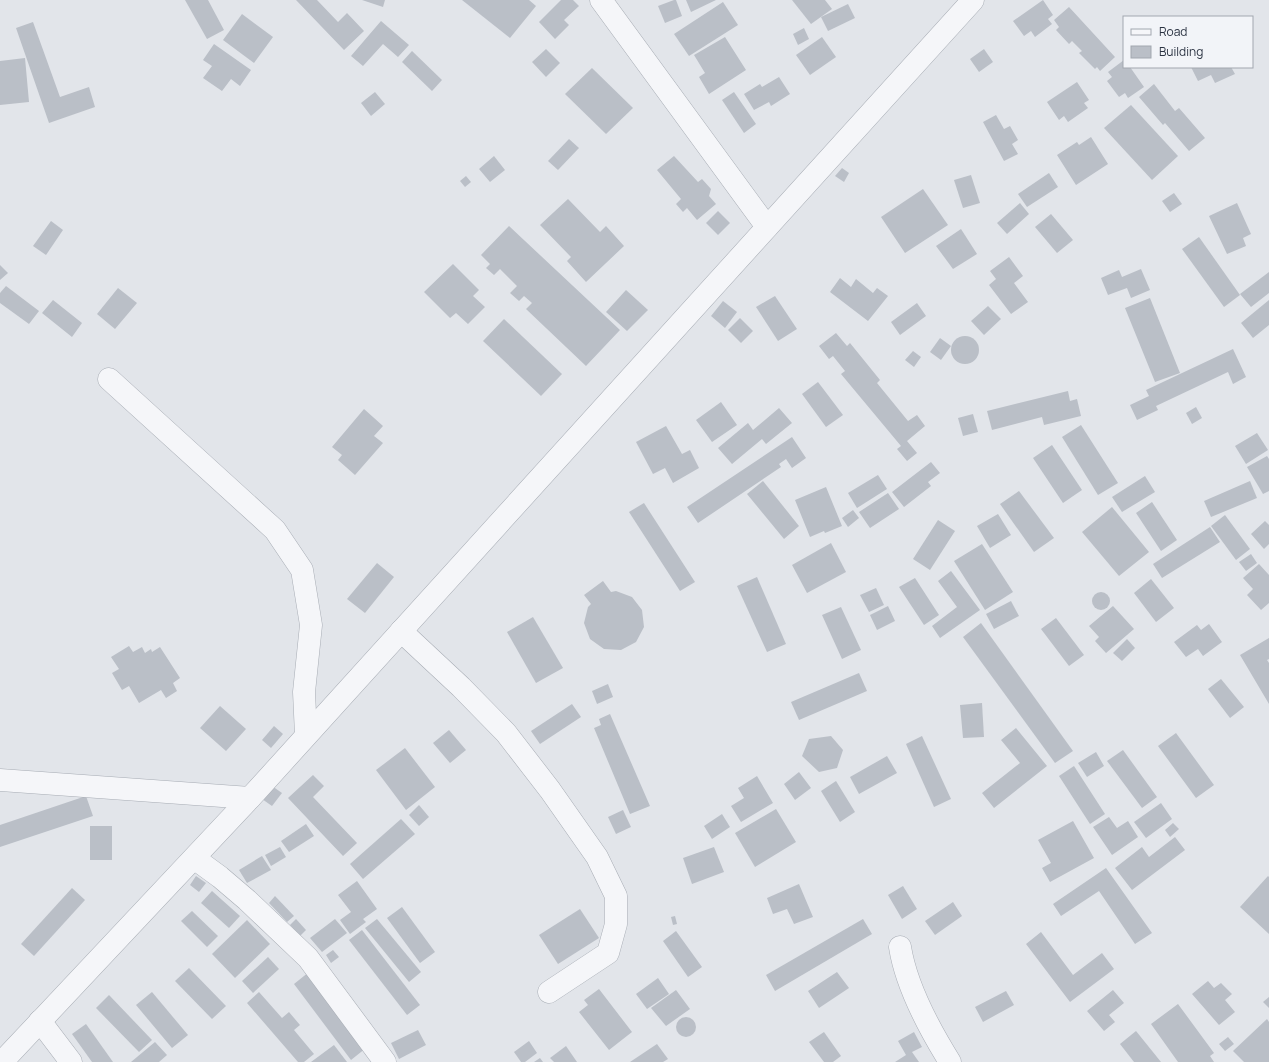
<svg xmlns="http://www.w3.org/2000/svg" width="1269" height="1062" font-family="Manrope,sans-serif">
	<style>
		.building { fill: #babfc7 }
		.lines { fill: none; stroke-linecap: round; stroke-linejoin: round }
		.street-casing { stroke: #a7acb4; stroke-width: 23 }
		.street { stroke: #f5f6f9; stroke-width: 22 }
	</style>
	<rect width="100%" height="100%" fill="#e2e5ea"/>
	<g class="building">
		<polygon points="185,0 208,0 224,30 207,39"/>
		<polygon points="296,0 317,0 338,22 347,13 364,31 344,50"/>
		<polygon points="362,0 385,0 383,7"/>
		<polygon points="462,0 529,0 536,6 510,38"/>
		<polygon points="561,0 573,0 579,6 564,20 569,25 555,39 539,22"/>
		<polygon points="674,0 676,0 682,16 665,23 658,6"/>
		<polygon points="686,0 716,0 691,12"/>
		<polygon points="792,0 825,0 832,9 811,24"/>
		<polygon points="1043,0 1053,15 1048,19 1052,24 1035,37 1031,31 1024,36 1013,21"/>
		<polygon points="723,2 738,25 689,56 674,34"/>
		<polygon points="848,4 855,18 828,31 821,17"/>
		<polygon points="1069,7 1115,57 1100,71 1097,67 1095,69 1079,53 1082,51 1072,41 1069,44 1056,30 1059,27 1054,20"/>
		<polygon points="242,14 273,37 254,63 223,40"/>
		<polygon points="381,21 409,45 398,57 383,44 363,66 351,56"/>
		<polygon points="33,22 60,97 89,87 95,107 49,123 16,28"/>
		<polygon points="804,28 809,39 798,45 793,34"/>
		<polygon points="725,37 746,70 709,94 699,77 705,73 694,55"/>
		<polygon points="822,37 836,57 810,75 796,55"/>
		<polygon points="214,44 251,70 240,86 231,79 222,91 203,78 212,66 203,60"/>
		<polygon points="546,49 560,63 546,77 532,62"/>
		<polygon points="984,49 993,62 979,72 970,59"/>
		<polygon points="412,51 442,80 432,91 402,62"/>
		<polygon points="25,58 29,102 0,105 0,61"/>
		<polygon points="1124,60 1124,67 1130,67 1144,87 1128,98 1125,93 1119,97 1107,81 1112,77 1108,72"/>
		<polygon points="1191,67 1231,67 1235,74 1215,83 1211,75 1198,81"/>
		<polygon points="592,68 633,108 606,134 565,94"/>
		<polygon points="779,77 790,94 771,106 769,102 754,110 744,94 760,84 762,87"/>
		<polygon points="1077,82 1089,100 1084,103 1088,108 1068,122 1064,116 1059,120 1047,102"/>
		<polygon points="1154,84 1175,111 1179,108 1205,138 1189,151 1165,123 1163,125 1139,97"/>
		<polygon points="375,92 385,104 371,116 361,103"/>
		<polygon points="734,92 756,124 744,133 722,100"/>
		<polygon points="1131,105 1178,156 1152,180 1104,128"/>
		<polygon points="996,115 1004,129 1010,126 1018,140 1012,144 1018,154 1004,161 983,122"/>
		<polygon points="1091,137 1108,164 1076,185 1057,155 1077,142 1079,145"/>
		<polygon points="569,139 579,148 558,170 548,161"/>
		<polygon points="494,156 505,170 490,182 479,169"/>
		<polygon points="674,156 698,182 702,179 711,189 709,196 716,204 697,220 687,208 683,212 676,204 681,199 657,170"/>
		<polygon points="842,168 849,173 844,182 835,176"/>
		<polygon points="1049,173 1058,187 1027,207 1018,194"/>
		<polygon points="971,175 980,203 963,208 954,180"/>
		<polygon points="466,176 471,182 465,187 460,181"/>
		<polygon points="923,189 948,225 905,253 881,217"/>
		<polygon points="1174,193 1182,204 1170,212 1162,201"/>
		<polygon points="568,199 600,232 606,226 624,246 586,282 567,261 571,257 540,225"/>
		<polygon points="1020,203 1029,214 1007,234 997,223"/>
		<polygon points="1237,203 1251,234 1243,238 1246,246 1227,254 1209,216"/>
		<polygon points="718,211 730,223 718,235 706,223"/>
		<polygon points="1051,214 1073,240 1057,253 1035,227"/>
		<polygon points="51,221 63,230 46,255 33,246"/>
		<polygon points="509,226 620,330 586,366 526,309 532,303 524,296 519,301 510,293 517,286 500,269 494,275 486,268 490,264 481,255"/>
		<polygon points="961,229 977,254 953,269 936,246"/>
		<polygon points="1199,237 1240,295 1224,307 1182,249"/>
		<polygon points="1009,257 1023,276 1014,283 1028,302 1011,314 989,285 996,279 990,271"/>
		<polygon points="453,264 479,290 473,296 485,307 468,324 456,313 450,318 424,292"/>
		<polygon points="0,265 8,273 0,280"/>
		<polygon points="1141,269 1150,290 1131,298 1127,288 1108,295 1101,278 1119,270 1122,277"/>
		<polygon points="1269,272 1269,293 1251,307 1240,294"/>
		<polygon points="840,278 851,287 856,279 873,293 877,288 888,296 868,321 830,292"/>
		<polygon points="6,286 39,311 29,324 0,303 0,293"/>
		<polygon points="118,288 137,303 115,329 97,314"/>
		<polygon points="626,290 648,310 627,331 606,312"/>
		<polygon points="775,296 797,329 778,341 756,307"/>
		<polygon points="1150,298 1180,373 1155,382 1125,308"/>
		<polygon points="53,300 82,323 72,337 42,313"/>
		<polygon points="1269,300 1269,325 1253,338 1241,323"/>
		<polygon points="723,301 737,312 725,328 711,316"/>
		<polygon points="917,303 926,316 900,335 891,322"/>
		<polygon points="988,306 1001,319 984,335 971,321"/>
		<polygon points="740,318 753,331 741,343 728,330"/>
		<polygon points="504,319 562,374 541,396 483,341"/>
		<polygon points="836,333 847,346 850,343 880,380 877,383 908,421 917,415 925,426 907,441 917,453 907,461 897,449 901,446 841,374 845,371 833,356 829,359 819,346"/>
		<circle cx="965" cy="350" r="14"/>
		<polygon points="940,338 951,346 941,360 930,352"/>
		<polygon points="1233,349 1246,377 1233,384 1228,372 1156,406 1158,410 1137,420 1130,405 1149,396 1146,390"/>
		<polygon points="913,351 921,357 914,367 905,360"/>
		<polygon points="818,382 843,415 826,427 802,394"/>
		<polygon points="1068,391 1070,401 1077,399 1081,416 1044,425 1042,417 992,430 987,411"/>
		<polygon points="721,402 737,425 712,442 696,420"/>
		<polygon points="1196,407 1202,418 1192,424 1186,413"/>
		<polygon points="779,408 792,423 766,444 762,439 732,464 718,448 748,423 753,430"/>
		<polygon points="364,409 383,426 374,436 383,443 355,475 338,460 342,455 332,447"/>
		<polygon points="973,414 978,432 963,436 958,418"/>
		<polygon points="1081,425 1118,483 1098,495 1062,437"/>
		<polygon points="666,426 682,454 690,450 699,468 673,483 665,468 653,474 636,442"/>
		<polygon points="1257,433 1268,450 1246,464 1235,446"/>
		<polygon points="792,437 806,458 792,468 786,459 779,464 781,467 698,523 687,507"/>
		<polygon points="1052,445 1082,490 1063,503 1033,458"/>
		<polygon points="1267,456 1269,459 1269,491 1263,494 1247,467"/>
		<polygon points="931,462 940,473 928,482 931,486 904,507 892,492"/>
		<polygon points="878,475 887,489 857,508 848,493"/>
		<polygon points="1145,476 1155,492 1122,512 1112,497"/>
		<polygon points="763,481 799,526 784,539 747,494"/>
		<polygon points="1250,481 1257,498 1211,517 1204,501"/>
		<polygon points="826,487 842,526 825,533 824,531 810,537 795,500"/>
		<polygon points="1019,491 1054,538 1034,552 1000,504"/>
		<polygon points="888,493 899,509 870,528 859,512"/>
		<polygon points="1152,502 1177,540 1161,551 1136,513"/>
		<polygon points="644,503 695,582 680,591 629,512"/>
		<polygon points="1112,507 1149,552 1119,576 1082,532"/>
		<polygon points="853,510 859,518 848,527 842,518"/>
		<polygon points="998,514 1011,535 990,548 977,526"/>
		<polygon points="1225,515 1250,549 1236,560 1211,526"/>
		<polygon points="938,520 955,531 930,570 913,559"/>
		<polygon points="1265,521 1269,525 1269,544 1264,549 1251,534"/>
		<polygon points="1210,527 1220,542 1162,578 1153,564"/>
		<polygon points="831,543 846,572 807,593 792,565"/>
		<polygon points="982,544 1013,592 985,610 954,561"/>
		<polygon points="1251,554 1257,563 1246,571 1239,562"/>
		<polygon points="377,563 394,577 365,613 347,599"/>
		<polygon points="1259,564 1269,575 1269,603 1261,610 1247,595 1253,589 1243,578"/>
		<polygon points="951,571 980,610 940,638 932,626 957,607 938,581"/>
		<polygon points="757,577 786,644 767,652 737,586"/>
		<polygon points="915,578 939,615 924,625 899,587"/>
		<polygon points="1151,579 1174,608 1156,622 1134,593"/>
		<polygon points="603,581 611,592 616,591 632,597 642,610 644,627 636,642 621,650 604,649 590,639 584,623 588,607 591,604 584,595"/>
		<polygon points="876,588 884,605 869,612 860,595"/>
		<circle cx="1101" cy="601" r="9"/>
		<polygon points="1011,601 1019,616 994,629 986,614"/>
		<polygon points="888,606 895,621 877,630 870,615"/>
		<polygon points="1113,606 1134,629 1106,653 1095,641 1099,637 1089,626"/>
		<polygon points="841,607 861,650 842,659 822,615"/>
		<polygon points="533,617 563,668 536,683 507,632"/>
		<polygon points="1056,618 1084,655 1069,666 1041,629"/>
		<polygon points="981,623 1073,751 1055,763 963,637"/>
		<polygon points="1209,624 1222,642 1203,656 1198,649 1186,657 1174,642 1197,625 1201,630"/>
		<polygon points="1269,638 1269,659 1267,660 1269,663 1269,704 1240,655"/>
		<polygon points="1127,639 1135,648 1122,661 1113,653"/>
		<polygon points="129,646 133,652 142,647 145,653 151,649 152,652 160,647 180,678 173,683 177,691 166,698 161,690 139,703 129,686 122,690 112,673 119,669 111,657"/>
		<polygon points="859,673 867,691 799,720 791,702"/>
		<polygon points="1221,679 1244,707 1230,718 1208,689"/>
		<polygon points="608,684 613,697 597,704 592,691"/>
		<polygon points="982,703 984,737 963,738 960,705"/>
		<polygon points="572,704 581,717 540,744 531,731"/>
		<polygon points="220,706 246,729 226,751 200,728"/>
		<polygon points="610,714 650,806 630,814 594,728 601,725 599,719"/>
		<polygon points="274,726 283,734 271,748 262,740"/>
		<polygon points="1016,728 1047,766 994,808 982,793 1020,763 1001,740"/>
		<polygon points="449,730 466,750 450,763 433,743"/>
		<polygon points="1176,733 1214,785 1196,798 1158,746"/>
		<polygon points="831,736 843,750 837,768 819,772 802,756 809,739"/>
		<polygon points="922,736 951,799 934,807 906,744"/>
		<polygon points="405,748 435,787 406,810 376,770"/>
		<polygon points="1123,750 1157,797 1142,808 1107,761"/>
		<polygon points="1096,752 1104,766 1087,777 1078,763"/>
		<polygon points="887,756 897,773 859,794 850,777"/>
		<polygon points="1074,766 1105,814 1090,824 1059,776"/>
		<polygon points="799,772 811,788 795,800 784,784"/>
		<polygon points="313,775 324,786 313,797 357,843 343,856 288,798"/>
		<polygon points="757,776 773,803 741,822 731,806 744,798 738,788"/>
		<polygon points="836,781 855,812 840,822 821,791"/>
		<polygon points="272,786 282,793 272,806 262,799"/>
		<polygon points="86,796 93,816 0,847 0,825"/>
		<polygon points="1161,803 1172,819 1146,838 1134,822"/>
		<polygon points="419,805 429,817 419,826 409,815"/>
		<polygon points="776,809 796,842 755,867 735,833"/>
		<polygon points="623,810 631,827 616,834 608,817"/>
		<polygon points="722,814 730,827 712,839 704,826"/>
		<polygon points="1109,817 1117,828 1128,821 1138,837 1112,855 1093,827"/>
		<polygon points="401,819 415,834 363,879 350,864"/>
		<polygon points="1073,821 1094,858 1050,882 1042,868 1051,863 1038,840"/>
		<polygon points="1173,823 1179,829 1170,837 1165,830"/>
		<polygon points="306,824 314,836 289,852 281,841"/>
		<rect x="90" y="826" width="22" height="34"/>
		<polygon points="1175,837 1185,850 1132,890 1115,868 1142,847 1149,857"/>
		<polygon points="280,847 286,857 271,866 265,855"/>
		<polygon points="714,847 724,872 692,884 683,858"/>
		<polygon points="262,856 271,870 247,883 239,870"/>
		<polygon points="1106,868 1152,933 1135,944 1099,891 1061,916 1053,904"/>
		<polygon points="196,876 206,883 199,892 190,885"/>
		<polygon points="1268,876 1269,877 1269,934 1240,907"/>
		<polygon points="357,881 377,909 363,919 366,922 350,934 340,920 351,912 338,895"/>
		<polygon points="799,884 813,917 794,924 787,909 773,914 767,898"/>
		<polygon points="903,886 917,909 902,919 888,895"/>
		<polygon points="72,888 85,900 34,956 21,944"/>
		<polygon points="212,891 240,916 229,928 201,903"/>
		<polygon points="275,896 294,916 287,922 269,903"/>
		<polygon points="953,902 962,916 935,935 925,921"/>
		<polygon points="402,907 435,952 420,963 387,918"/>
		<polygon points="580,909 599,938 558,964 539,935"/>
		<polygon points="192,911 218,936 207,947 181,921"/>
		<polygon points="675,916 677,924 673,925 671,917"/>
		<polygon points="296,919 306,930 300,936 290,925"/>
		<polygon points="335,919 347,933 322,952 310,938"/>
		<polygon points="377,919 421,972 409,982 365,928"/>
		<polygon points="863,919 872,934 775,991 766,975"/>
		<polygon points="247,920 270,944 235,978 212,954"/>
		<polygon points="362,930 420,1005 407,1015 349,940"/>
		<polygon points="676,931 702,967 688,977 663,941"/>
		<polygon points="1041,932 1073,975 1102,953 1114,969 1070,1002 1026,944"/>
		<polygon points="333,950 339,957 331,963 326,955"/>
		<polygon points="268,957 279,969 253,993 242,981"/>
		<polygon points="189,968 226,1006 212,1019 175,981"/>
		<polygon points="309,972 366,1048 351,1060 294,984"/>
		<polygon points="837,972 849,988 819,1008 808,991"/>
		<polygon points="658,978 669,994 647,1009 636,994"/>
		<polygon points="1208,981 1214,988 1221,983 1232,994 1225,1000 1235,1012 1219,1025 1192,994"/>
		<polygon points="599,989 632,1032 609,1050 579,1012 588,1005 584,1000"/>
		<polygon points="676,990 690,1009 666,1026 651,1008"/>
		<polygon points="1113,990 1124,1003 1109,1015 1115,1022 1104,1031 1087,1011"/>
		<polygon points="1006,991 1014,1005 983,1022 975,1007"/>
		<polygon points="152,992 188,1035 172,1048 136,1005"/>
		<polygon points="259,992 282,1018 289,1012 300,1025 294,1030 314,1054 304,1062 298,1062 247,1003"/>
		<polygon points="109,995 152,1040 139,1052 96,1008"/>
		<polygon points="1269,997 1269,1008 1263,1002"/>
		<polygon points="1178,1004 1214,1053 1210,1056 1214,1062 1178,1062 1151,1024"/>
		<circle cx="686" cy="1027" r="10"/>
		<polygon points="1267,1019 1269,1022 1269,1062 1244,1062 1233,1051"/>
		<polygon points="86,1024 113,1062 92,1062 72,1034"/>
		<polygon points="418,1030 426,1045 399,1059 391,1043"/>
		<polygon points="1136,1031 1161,1062 1134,1062 1120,1044"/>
		<polygon points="824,1032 841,1056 833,1062 824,1062 809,1042"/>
		<polygon points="914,1032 922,1047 912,1052 919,1062 895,1062 906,1055 898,1041"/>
		<polygon points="1228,1037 1234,1044 1225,1051 1219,1044"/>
		<polygon points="529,1041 537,1053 525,1062 521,1062 514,1052"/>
		<polygon points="155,1042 167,1055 159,1062 131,1062"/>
		<polygon points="657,1044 668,1059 663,1062 630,1062"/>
		<polygon points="334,1045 347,1062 311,1062"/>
		<polygon points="566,1046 577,1062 554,1062 550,1058"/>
		<polygon points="540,1058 543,1062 534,1062"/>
	</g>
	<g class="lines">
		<g class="street-casing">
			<g id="street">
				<polyline points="601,0 767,227"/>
				<polyline points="109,379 275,530 302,570 311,625 304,692 306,735"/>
				<polyline points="401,631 461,687 506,733 550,790 597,857 616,896 616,924 608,953 549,992"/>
				<polyline points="0,780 250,798 973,0"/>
				<polyline points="194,858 220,877 247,900 308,958 385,1062"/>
				<path d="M900,947C906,985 930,1030 950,1062"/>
				<polyline points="40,1021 71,1062"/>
				<polyline points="2,1062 250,798"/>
			</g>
		</g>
		<use href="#street" class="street"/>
	</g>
	<rect x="1123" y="16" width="130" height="52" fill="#f2f4f8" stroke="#a2a7af"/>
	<rect x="1131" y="29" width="20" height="6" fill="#f5f6f9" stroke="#a2a7af"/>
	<text x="1159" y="36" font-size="12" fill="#2b3342">Road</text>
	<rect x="1131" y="46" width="20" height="12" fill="#babfc7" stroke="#a2a7af"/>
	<text x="1159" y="56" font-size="12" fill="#2b3342">Building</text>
</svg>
